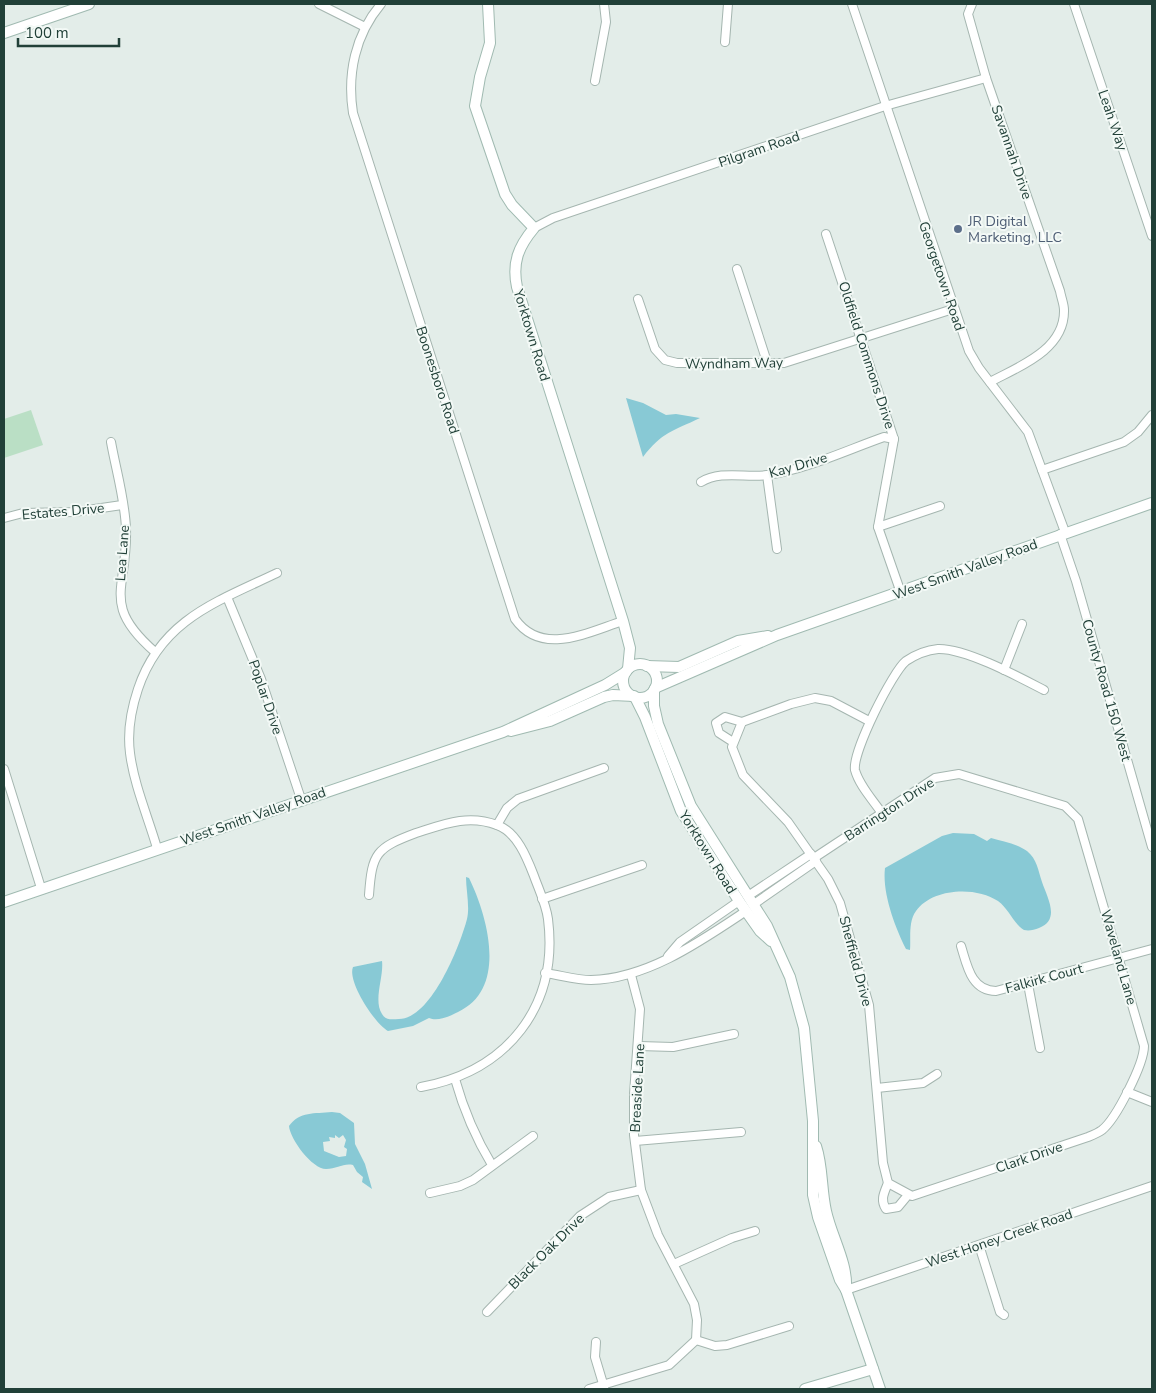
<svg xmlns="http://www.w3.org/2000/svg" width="1156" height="1393" font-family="'Nunito Sans',sans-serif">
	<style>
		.green { fill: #badfc5 }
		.water { fill: #88c9d5; fill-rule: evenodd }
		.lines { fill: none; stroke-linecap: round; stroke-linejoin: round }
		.street-casing { stroke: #a5b6b0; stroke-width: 10 }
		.secondary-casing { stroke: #a0bab1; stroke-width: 12 }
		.street { stroke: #fff; stroke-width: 8 }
		.secondary { stroke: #fff; stroke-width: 10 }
		.service-dot { fill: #5c6f8a; stroke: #f3f9f6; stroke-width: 2 }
		.labels { text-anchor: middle; stroke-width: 4; stroke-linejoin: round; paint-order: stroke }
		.street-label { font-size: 14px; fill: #214038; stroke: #f3f9f6 }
		.service-label { font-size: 14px; fill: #4e5e75; stroke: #f3f9f6; text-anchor: start }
	</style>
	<rect width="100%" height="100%" fill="#e3ede9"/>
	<polygon class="green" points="31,410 43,445 4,458 4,419"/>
	<g class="water">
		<path d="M626,398L643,403L666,415L676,414L700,418C673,431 662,432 643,457Z"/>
		<path d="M953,833L974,834L987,841L991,838C1002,841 1018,844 1027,851C1037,859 1038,870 1042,882C1047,897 1061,920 1039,928C1034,930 1029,931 1024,930C1013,923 1009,909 998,901C976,886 932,888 916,911C908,922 911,938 910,950L906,949C895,927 882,893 885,868L942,836Z"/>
		<path d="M466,877L469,878C488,917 508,989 458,1012C450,1016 438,1022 429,1018L413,1026L388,1031C374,1023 347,981 353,967L382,961C384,977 373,1000 382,1014C386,1021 393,1019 399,1019C431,1019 460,946 467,919C470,907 466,890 466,877Z"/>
		<path d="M332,1112L340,1113L354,1123L355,1144L365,1164L372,1189L362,1182L363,1177L357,1172L353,1165C343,1163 337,1169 326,1169C312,1169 290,1139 289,1126C300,1111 314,1114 332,1112ZM335,1135L339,1138L343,1135L346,1140L344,1147L347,1149L346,1156L339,1157L324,1151L323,1142L330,1141L329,1137L335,1138Z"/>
	</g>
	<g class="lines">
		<g class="street-casing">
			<g id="street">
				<polyline points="319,4 365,27"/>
				<path d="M381,4C355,35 347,74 353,113L515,619C542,657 588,632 623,621"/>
				<polyline points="852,4 969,351 979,368 1028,432 1065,532"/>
				<path d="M972,4L968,14L986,78L1060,291C1061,297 1064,304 1064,310C1065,350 1018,367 990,382"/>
				<polyline points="1074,4 1152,236"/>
				<polyline points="725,42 728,4"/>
				<polyline points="595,81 606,22 604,4"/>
				<polyline points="534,228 553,218 885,106 986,78"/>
				<polyline points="826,234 894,439 878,527 901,593"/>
				<polyline points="737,269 768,365"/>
				<polyline points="638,299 655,349 665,360 677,363 784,363 953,309"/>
				<path d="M111,442C116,470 125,500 126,529C128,589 100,604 155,652"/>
				<polyline points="1042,470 1124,442 1138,432 1152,415"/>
				<polyline points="767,475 777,549"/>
				<path d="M701,482C721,470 745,478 768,475C807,469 847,450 884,437L894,439"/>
				<polyline points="4,518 23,513 74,512 122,505"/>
				<polyline points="878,527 940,506"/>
				<polyline points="1060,534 1076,581 1152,847"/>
				<polyline points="227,597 261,679 301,799"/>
				<polyline points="1004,670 1022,624"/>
				<polyline points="733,742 719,733 716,723 725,717 742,722"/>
				<polyline points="4,769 41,888"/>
				<path d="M881,812C872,799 859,785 855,770C852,752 893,671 906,661C915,655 928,650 938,649C965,648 1019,677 1044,690"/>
				<polyline points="497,825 507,808 518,799 604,768"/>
				<path d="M157,848C148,817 134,785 130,753C127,730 131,710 138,689C161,620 216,602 277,573"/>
				<path d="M814,858L935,778L959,774L1065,806L1078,819L1144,1046C1144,1064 1116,1119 1102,1130C1098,1133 1093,1135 1088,1137L912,1196L888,1183L883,1163L869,1005L840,903L828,879L788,822L743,775L732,747L742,722L791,704L815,698L831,701L869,721"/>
				<path d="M369,895C372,853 376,848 416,833C444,824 468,814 497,825C517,832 527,858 534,876C539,890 546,904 548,919C559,1007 507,1071 421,1087"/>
				<polyline points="748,896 811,854"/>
				<polyline points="542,899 642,865"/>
				<polyline points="754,904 816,861"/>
				<path d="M961,946C967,965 971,991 996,991L1152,949"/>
				<polyline points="668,956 680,942 739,901"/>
				<path d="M545,973C560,975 576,980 591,980C647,979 701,941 746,911"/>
				<polyline points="631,975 640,1009 634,1094 634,1135 641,1190 658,1235 694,1304 697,1320 696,1340"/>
				<polyline points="1028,984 1040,1048"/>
				<polyline points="639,1046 673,1047 734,1034"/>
				<path d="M455,1079C464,1111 475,1137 492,1165"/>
				<polyline points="877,1088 923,1083 937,1074"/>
				<polyline points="1127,1092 1152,1102"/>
				<polyline points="635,1141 741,1132"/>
				<path d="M888,1183C884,1193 880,1200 886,1209L898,1207L908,1195"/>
				<polyline points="430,1193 460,1186 473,1180 533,1136"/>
				<polyline points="979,1245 1000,1312 1004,1315"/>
				<polyline points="674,1264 732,1238 755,1231"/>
				<polyline points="846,1290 1152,1186"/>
				<polyline points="487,1312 580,1216 609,1197 641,1190"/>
				<polyline points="696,1340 715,1346 727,1345 789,1326"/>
				<polyline points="596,1342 595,1357 604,1387"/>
				<polyline points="589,1389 669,1365 696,1340"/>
			</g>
		</g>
		<g class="secondary-casing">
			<g id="secondary">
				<path d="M488,4L490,43L480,77L475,106L505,194L512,205L534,228C518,247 512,263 517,287L623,621L630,648L628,669"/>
				<polyline points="4,33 89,4"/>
				<circle cx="640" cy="681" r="17"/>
				<polyline points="647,666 679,667 738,641 768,636"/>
				<polyline points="655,688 777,635 1152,503"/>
				<polyline points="654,690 654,706 658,724 691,806 767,926 790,977 804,1028 813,1121 813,1195 818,1217 840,1280 846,1290 880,1389"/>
				<polyline points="635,697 645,717 681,811 741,904 760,931 771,941"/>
				<polyline points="511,731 550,721 604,697 613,695 634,696"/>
				<polyline points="4,902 503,732 605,685 626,672"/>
				<path d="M816,1146C823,1167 821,1189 826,1211C832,1238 848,1263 846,1290"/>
				<polyline points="805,1389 873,1369"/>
			</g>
		</g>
		<use href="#street" class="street"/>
		<use href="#secondary" class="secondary"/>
	</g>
	<circle class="service-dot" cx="958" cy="229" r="5"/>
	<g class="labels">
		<g class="street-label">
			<text transform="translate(1113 120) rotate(71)" y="5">Leah Way</text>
			<text transform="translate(759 149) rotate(-19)" y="5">Pilgram Road</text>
			<text transform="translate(1012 152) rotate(71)" y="5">Savannah Drive</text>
			<text transform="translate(942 276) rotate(71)" y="5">Georgetown Road</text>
			<text transform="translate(532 335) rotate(73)" y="5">Yorktown Road</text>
			<text transform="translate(867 355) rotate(72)" y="5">Oldfield Commons Drive</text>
			<text transform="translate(734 363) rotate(-1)" y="5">Wyndham Way</text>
			<text transform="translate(438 380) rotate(72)" y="5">Boonesboro Road</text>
			<text transform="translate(798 465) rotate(-16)" y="5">Kay Drive</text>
			<text transform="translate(63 511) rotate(-5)" y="5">Estates Drive</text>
			<text transform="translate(122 553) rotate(-86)" y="5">Lea Lane</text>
			<text transform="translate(965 569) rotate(-20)" y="5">West Smith Valley Road</text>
			<text transform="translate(1107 690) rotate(74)" y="5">County Road 150 West</text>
			<text transform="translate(266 697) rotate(71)" y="5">Poplar Drive</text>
			<text transform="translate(889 809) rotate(-33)" y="5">Barrington Drive</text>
			<text transform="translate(253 816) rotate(-19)" y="5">West Smith Valley Road</text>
			<text transform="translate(708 852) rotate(58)" y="5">Yorktown Road</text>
			<text transform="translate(1119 957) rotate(74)" y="5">Waveland Lane</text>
			<text transform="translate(856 961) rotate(75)" y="5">Sheffield Drive</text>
			<text transform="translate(1044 978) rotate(-15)" y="5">Falkirk Court</text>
			<text transform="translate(637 1088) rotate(-87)" y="5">Breaside Lane</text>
			<text transform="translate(1029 1157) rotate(-19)" y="5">Clark Drive</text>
			<text transform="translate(999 1238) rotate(-19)" y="5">West Honey Creek Road</text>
			<text transform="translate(546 1251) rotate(-45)" y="5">Black Oak Drive</text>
		</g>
		<g class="service-label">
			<text x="968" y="226">JR Digital<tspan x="968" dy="16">Marketing, LLC</tspan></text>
		</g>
	</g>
	<rect width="1156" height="1393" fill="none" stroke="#214038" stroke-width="10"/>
	<path d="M18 38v8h101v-8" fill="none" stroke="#214038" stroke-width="2.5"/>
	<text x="25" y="38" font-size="15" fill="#214038" stroke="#f3f9f6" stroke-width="4" paint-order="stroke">100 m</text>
</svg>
